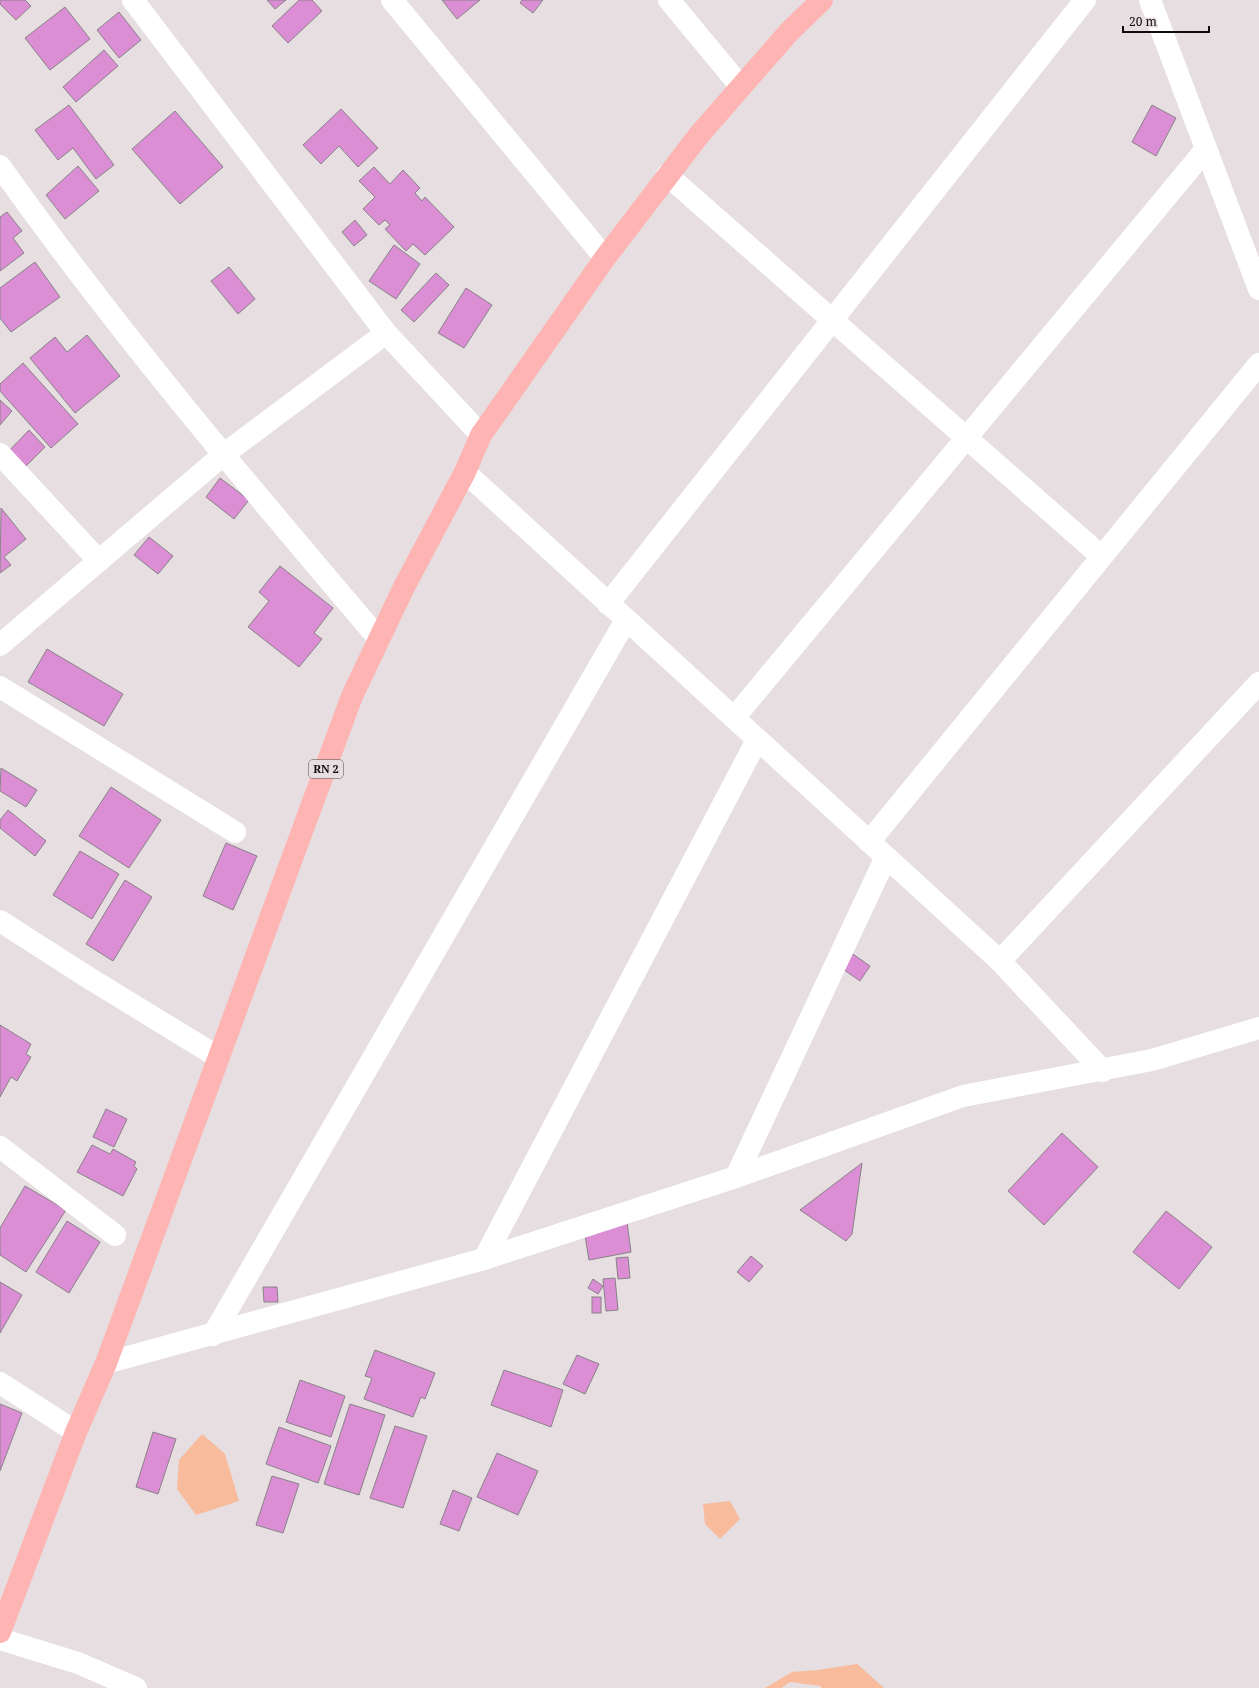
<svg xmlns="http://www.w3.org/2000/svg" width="1259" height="1688" font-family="'Noto Serif',serif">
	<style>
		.green { fill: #f8bb9c }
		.building { fill: #db8ed4; stroke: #888388 }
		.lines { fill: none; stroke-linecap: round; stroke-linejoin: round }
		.minor { stroke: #fff; stroke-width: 22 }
		.trunk { stroke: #feb4b2; stroke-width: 22 }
		.labels { text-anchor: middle; stroke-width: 3.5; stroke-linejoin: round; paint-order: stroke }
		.shield { fill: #e6dee0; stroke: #4f4a4c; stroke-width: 1 }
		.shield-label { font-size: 11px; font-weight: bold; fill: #0e0b0c }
	</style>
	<rect width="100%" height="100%" fill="#e6dee0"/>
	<g class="green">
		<polygon points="202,1434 225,1454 239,1501 196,1515 177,1489 179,1460"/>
		<polygon points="730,1501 740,1519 720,1539 705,1524 703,1504"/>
		<polygon points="857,1664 884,1688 821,1688 821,1686 790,1682 781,1688 765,1688 792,1672 818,1670"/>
	</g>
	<g class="building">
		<polygon points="0,0 25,0 31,6 16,20 0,4"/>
		<polygon points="267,0 286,0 275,9"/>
		<polygon points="299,0 312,0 322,11 288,43 272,26"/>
		<polygon points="442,0 480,0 457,19"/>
		<polygon points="522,0 543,0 533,13 520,3"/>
		<polygon points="65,7 90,39 50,70 25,38"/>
		<polygon points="119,12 141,40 119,58 97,30"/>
		<polygon points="104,50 118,66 76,102 63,87"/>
		<polygon points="69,105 114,165 96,179 73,148 58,160 35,130"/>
		<polygon points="1152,105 1176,118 1156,156 1132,142"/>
		<polygon points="341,109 378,148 358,167 339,146 321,164 303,145"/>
		<polygon points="175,111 223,167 180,204 132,149"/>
		<polygon points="78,166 99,191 65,219 46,195"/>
		<polygon points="374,167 390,184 403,170 420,188 415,193 422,201 425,197 454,227 425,255 413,244 406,251 385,229 390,225 385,220 379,225 363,209 375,197 359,181"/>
		<polygon points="7,212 22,231 13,238 24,253 0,271 0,217"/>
		<polygon points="355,220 367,235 354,246 342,232"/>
		<polygon points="394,245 420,264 396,299 369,281"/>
		<polygon points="35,262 60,297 11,332 0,318 0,288"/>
		<polygon points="229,267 255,299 238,314 211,281"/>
		<polygon points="436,273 449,285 414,322 401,310"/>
		<polygon points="466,288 492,305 464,348 438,333"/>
		<polygon points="87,335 120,376 75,413 30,358 55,337 67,352"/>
		<polygon points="23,363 78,424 51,448 0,391 0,384"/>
		<polygon points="0,400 12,411 0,425"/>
		<polygon points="29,430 45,447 22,470 6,454"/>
		<polygon points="220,478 249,500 234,519 206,497"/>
		<polygon points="1,508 26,539 4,557 11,565 0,573"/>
		<polygon points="149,537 173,556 158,574 134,555"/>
		<polygon points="280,566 333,608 314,633 322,639 299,667 248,627 269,601 259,592"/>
		<polygon points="47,649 123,694 104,726 28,682"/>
		<polygon points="1,768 37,790 26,807 0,791"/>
		<polygon points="111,787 161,820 129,868 79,836"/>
		<polygon points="8,810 46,841 35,856 0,828 0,820"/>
		<polygon points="226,843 257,856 233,910 203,896"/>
		<polygon points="80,851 119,874 92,919 53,895"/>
		<polygon points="125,880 152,897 113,961 86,944"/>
		<polygon points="850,952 870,966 860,981 840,967"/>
		<polygon points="0,1025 31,1044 26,1054 31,1057 17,1081 11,1077 0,1097"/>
		<polygon points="106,1109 127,1119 114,1147 93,1137"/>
		<polygon points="1062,1133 1098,1167 1044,1225 1008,1191"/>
		<polygon points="92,1145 110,1154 113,1149 136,1162 134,1166 137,1169 123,1196 77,1172"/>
		<polygon points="862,1163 852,1234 846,1241 800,1210"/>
		<polygon points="25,1186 66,1210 26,1272 0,1255 0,1228"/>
		<polygon points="1166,1211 1212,1247 1179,1289 1133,1252"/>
		<polygon points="67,1221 100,1242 69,1293 36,1272"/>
		<polygon points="627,1222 631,1252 589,1260 584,1229"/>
		<polygon points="751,1256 763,1266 749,1282 737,1272"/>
		<polygon points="628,1257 630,1278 618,1279 616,1258"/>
		<polygon points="615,1278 618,1310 606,1311 603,1279"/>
		<polygon points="593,1279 603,1286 598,1294 588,1288"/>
		<polygon points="0,1282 22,1295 0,1333"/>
		<polygon points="263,1287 277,1287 278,1302 264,1302"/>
		<rect x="592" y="1297" width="9" height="16"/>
		<polygon points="375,1350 435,1373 425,1399 421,1397 413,1417 364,1399 372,1378 365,1376"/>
		<polygon points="577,1355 599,1364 585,1394 563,1384"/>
		<polygon points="504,1370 563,1390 551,1427 491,1405"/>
		<polygon points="300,1380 345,1396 331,1437 286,1422"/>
		<polygon points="0,1404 22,1413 0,1471"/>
		<polygon points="350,1404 385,1415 359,1495 324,1484"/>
		<polygon points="395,1426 427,1436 403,1508 370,1498"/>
		<polygon points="279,1427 331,1446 318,1483 266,1464"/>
		<polygon points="153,1432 176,1439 158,1494 136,1487"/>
		<polygon points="497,1453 538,1471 518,1515 477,1497"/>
		<polygon points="272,1476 299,1484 283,1533 256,1525"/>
		<polygon points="453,1490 472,1498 459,1531 440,1524"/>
	</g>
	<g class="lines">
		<g class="minor">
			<polyline points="133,0 386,333 481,435"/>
			<polyline points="392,0 605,258"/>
			<polyline points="669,0 741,87"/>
			<polyline points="1150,0 1259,289"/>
			<path d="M0,166C117,331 248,485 379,639"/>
			<polyline points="667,175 1101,556"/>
			<polyline points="0,454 99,561"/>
			<polyline points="465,472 1000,961 1103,1071"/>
			<polyline points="608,604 1085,0"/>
			<polyline points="0,645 223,455 386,333"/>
			<polyline points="0,687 235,832"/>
			<polyline points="734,718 1206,149"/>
			<polyline points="869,842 1259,364"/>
			<polyline points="0,921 89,978 218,1057"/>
			<polyline points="1000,961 1259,683"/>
			<polyline points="0,1147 115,1235"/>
			<polyline points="736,1177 886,857"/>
			<polyline points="484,1259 757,740"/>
			<polyline points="213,1335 626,620"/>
			<polyline points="106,1363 484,1259 736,1177 963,1096 1152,1060 1259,1028"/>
			<polyline points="0,1383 76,1432"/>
			<polyline points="0,1639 78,1663 136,1688"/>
		</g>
		<polyline class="trunk" points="0,1632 76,1432 106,1363 352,696 404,587 465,472 481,435 605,258 699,135 789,32 822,0"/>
	</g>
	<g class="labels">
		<rect class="shield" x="309" y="760" width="34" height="18" rx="3"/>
		<g class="shield-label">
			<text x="326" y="773">RN 2</text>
		</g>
	</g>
	<path d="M1123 26v6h86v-6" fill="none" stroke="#0e0b0c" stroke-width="2"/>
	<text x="1129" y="26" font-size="12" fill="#0e0b0c" stroke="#e6dee0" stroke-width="3" paint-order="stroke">20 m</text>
</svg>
